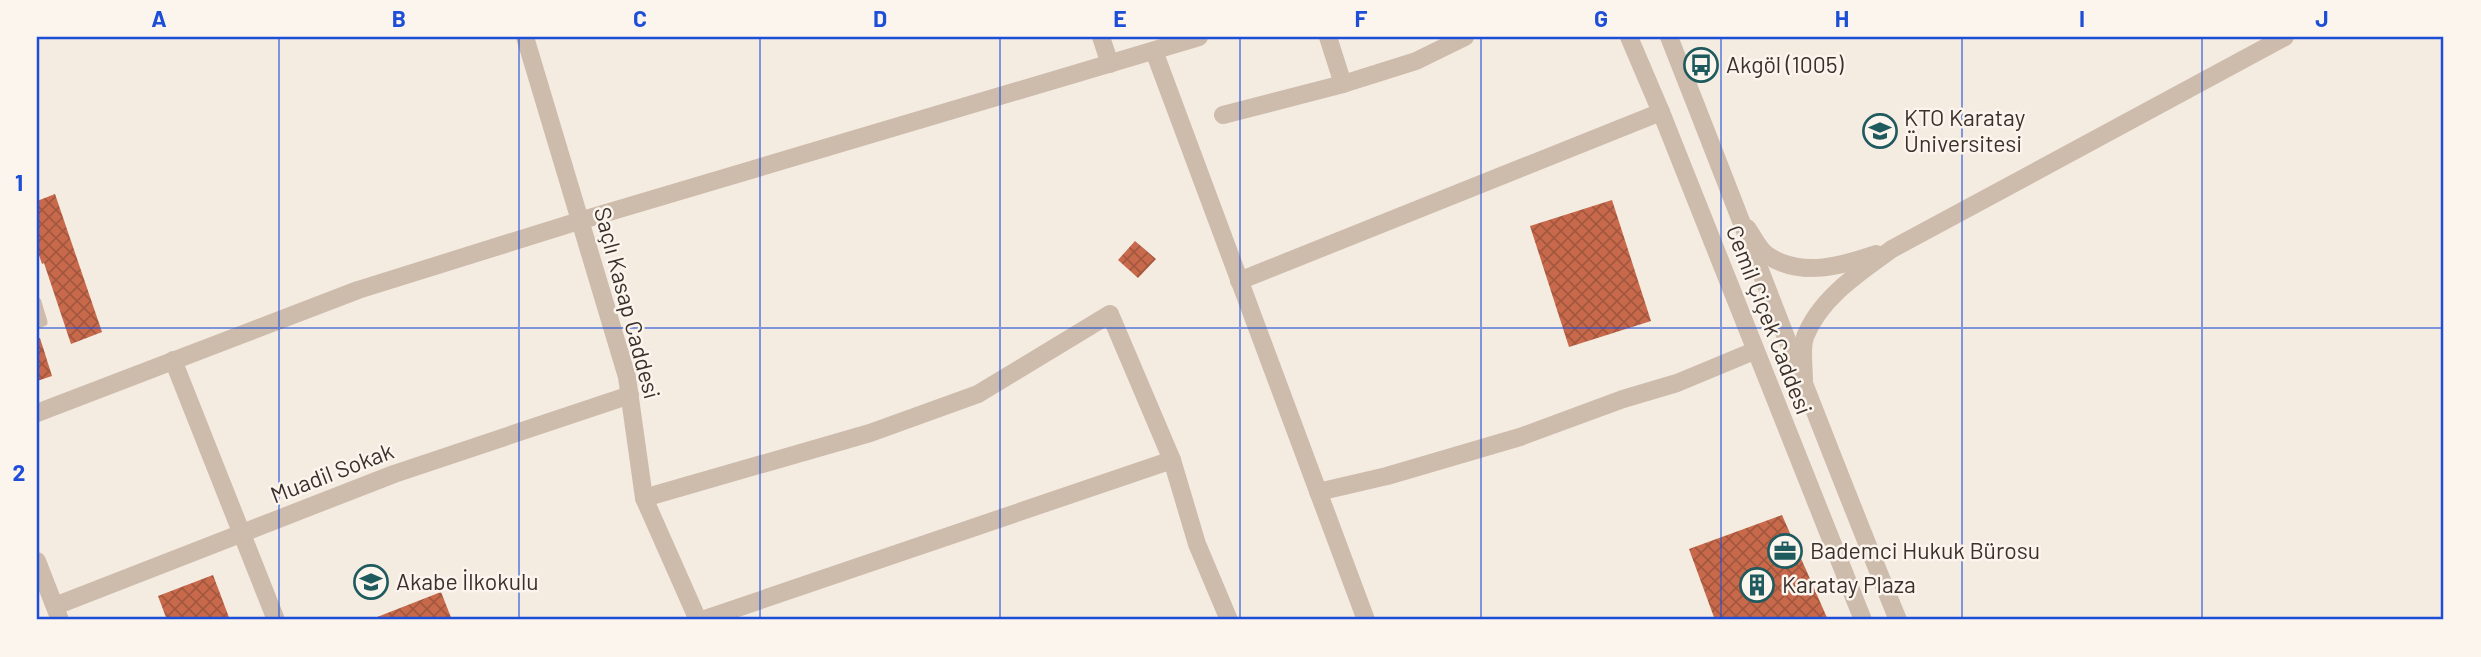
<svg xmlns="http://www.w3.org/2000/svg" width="2481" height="657" font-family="Barlow,sans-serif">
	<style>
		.building { fill: url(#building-cross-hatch) }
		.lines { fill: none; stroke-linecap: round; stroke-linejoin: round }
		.service { stroke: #cdbbac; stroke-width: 9 }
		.minor { stroke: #cdbbac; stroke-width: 18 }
		.tertiary { stroke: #cdbbac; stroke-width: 18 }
		.grid { fill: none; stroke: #1d4ed8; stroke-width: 2; stroke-opacity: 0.55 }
		.labels { text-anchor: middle; stroke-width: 5; stroke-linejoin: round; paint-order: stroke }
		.poi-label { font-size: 23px; fill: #3b302b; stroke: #fbf5ee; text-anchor: start }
		.street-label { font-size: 23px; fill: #3b302b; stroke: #fbf5ee }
		.neatline { fill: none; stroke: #1d4ed8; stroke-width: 2.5 }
		.grid-label { font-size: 23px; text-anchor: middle; font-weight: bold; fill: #1d4ed8 }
	</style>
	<defs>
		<pattern id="building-cross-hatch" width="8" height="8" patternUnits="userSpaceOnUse" patternTransform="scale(1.75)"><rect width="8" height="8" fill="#c8694b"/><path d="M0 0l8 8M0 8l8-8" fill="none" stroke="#a4573f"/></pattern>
	</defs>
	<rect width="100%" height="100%" fill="#f4ebe1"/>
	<g class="building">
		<polygon points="55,194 102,332 71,344 44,263 42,264 37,249 37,201"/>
		<polygon points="1612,200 1651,321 1569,347 1530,226"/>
		<polygon points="1135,241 1156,259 1138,278 1118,260"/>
		<polygon points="40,338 52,376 37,381 37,339"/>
		<polygon points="1782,515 1828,620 1715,620 1689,549"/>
		<polygon points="213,575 230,620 167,620 158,596"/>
		<polygon points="441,592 452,620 372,620 372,619"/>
	</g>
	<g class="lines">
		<polyline class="service" points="37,302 43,322 37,324"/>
		<g class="minor">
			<polyline points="1101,37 1110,64"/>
			<polyline points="1328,37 1343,84"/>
			<polyline points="1154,51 1366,620"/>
			<polyline points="1223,115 1343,84 1416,61 1465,37"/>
			<path d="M1747,228C1753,236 1759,250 1767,255C1801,278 1841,266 1876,254"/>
			<polyline points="1239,281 1661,112"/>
			<polyline points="173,360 276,620"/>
			<path d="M1804,381C1804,368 1801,349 1805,337C1820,298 1860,272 1892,249L2285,37"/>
			<polyline points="37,413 358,290 579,221 1199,37"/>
			<polyline points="1318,492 1387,476 1520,437 1623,399 1677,383 1754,351"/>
			<polyline points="644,498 870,433 978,394 1110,314 1172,460 1197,544 1229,620"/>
			<polyline points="37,561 60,620"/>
			<polyline points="55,606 394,474 630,395"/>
			<polyline points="702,620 1172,460"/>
		</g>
		<g class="tertiary">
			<polyline points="525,37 627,377 644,498 698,620"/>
			<polyline points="1629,37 1661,112 1863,620"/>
			<path d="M1669,37C1746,231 1819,427 1898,620"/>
		</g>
	</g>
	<path class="grid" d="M279,37V620M519,37V620M760,37V620M1000,37V620M1240,37V620M1481,37V620M1721,37V620M1962,37V620M2202,37V620M37,328H2444"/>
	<defs>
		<g id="bus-ring" transform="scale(1.75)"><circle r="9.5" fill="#fbf5ee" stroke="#1f5a5e" stroke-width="1.5"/><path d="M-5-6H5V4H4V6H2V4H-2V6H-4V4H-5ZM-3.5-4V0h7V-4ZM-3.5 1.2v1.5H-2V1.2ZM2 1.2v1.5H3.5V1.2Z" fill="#1f5a5e"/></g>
		<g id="university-ring" transform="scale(1.75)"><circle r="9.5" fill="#fbf5ee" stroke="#1f5a5e" stroke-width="1.5"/><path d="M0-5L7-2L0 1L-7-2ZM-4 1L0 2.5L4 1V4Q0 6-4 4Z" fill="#1f5a5e"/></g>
		<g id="office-ring" transform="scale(1.75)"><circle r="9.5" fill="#fbf5ee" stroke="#1f5a5e" stroke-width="1.5"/><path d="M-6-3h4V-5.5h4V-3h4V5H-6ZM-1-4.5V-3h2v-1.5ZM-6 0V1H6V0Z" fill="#1f5a5e"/></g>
		<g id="school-ring" transform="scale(1.75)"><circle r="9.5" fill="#fbf5ee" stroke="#1f5a5e" stroke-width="1.5"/><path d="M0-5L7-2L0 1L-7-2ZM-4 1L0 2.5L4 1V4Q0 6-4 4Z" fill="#1f5a5e"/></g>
		<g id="building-ring" transform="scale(1.75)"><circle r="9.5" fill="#fbf5ee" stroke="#1f5a5e" stroke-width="1.5"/><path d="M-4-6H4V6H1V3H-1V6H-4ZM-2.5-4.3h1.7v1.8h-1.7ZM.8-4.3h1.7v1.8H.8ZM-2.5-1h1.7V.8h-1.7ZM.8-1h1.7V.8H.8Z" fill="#1f5a5e"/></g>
	</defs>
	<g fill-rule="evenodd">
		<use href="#bus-ring" x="1701" y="65"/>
		<use href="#university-ring" x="1880" y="131"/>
		<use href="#office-ring" x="1785" y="551"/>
		<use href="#school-ring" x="371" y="582"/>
		<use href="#building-ring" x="1757" y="585"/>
	</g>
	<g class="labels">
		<g class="poi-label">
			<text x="1726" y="73">Akgöl (1005)</text>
			<text x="1904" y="126">KTO Karatay<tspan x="1904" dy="26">Üniversitesi</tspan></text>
			<text x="1810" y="559">Bademci Hukuk Bürosu</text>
			<text x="396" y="590">Akabe İlkokulu</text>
			<text x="1782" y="593">Karatay Plaza</text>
		</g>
		<g class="street-label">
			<text transform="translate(627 303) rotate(75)" y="8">Saçlı Kasap Caddesi</text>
			<text transform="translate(1769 320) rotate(69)" y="8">Cemil Çiçek Caddesi</text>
			<text transform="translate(332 473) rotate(-21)" y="8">Muadil Sokak</text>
		</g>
	</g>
	<rect width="2481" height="657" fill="none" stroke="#fbf5ee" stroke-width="77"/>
	<rect x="38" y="38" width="2404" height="580" class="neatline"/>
	<g class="grid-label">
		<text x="159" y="27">A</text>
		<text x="399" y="27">B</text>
		<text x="640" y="27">C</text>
		<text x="880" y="27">D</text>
		<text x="1120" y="27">E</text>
		<text x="1361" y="27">F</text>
		<text x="1601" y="27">G</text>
		<text x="1842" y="27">H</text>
		<text x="2082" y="27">I</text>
		<text x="2322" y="27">J</text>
		<text x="19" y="191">1</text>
		<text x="19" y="481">2</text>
	</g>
</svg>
